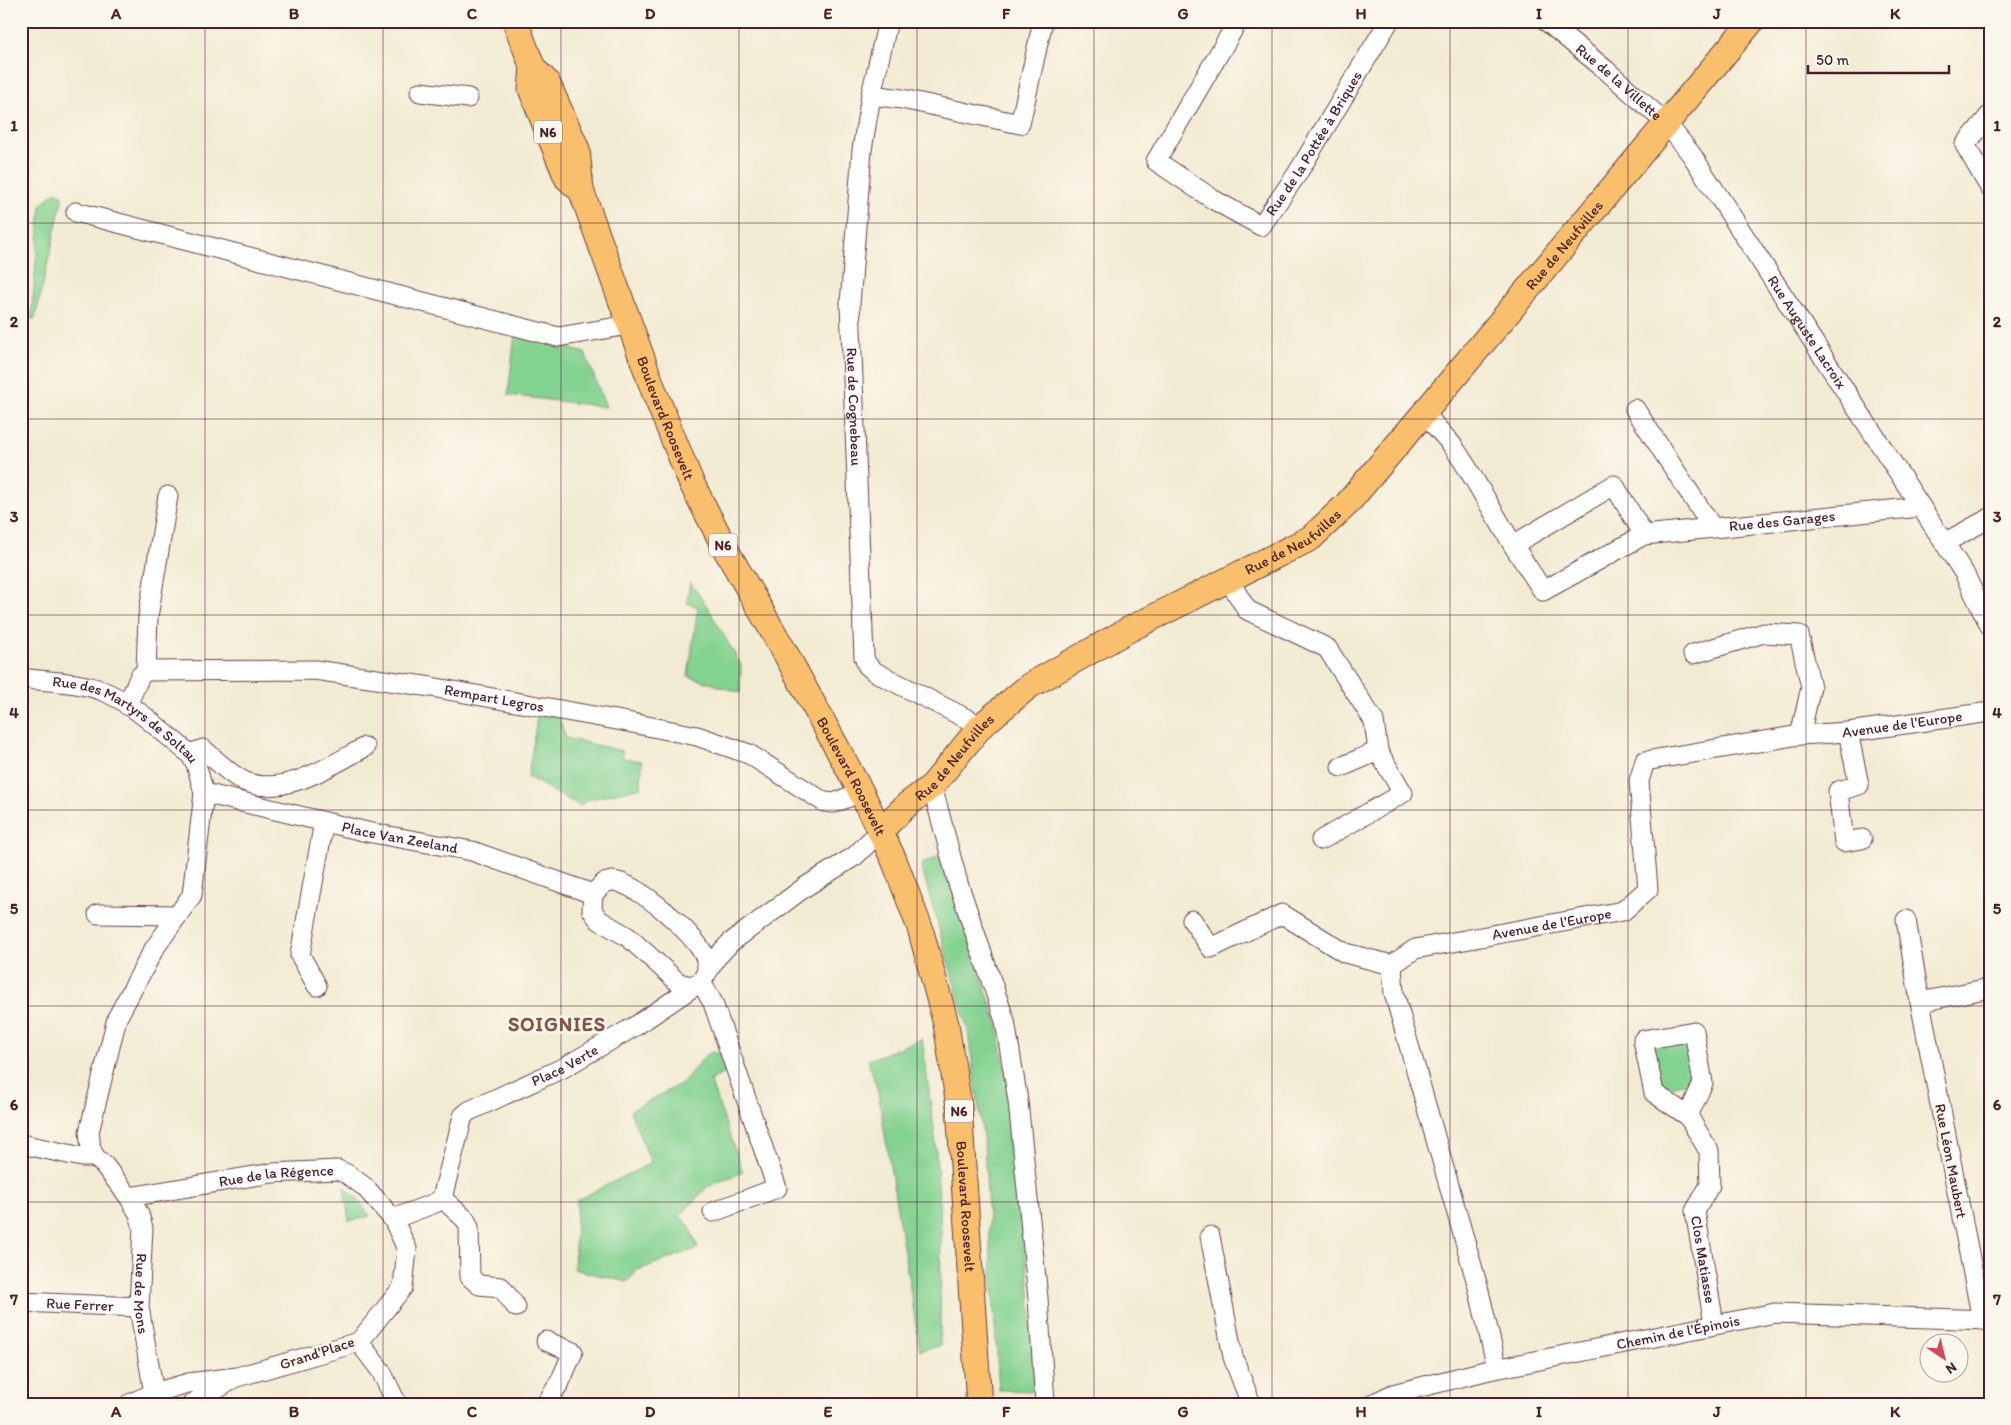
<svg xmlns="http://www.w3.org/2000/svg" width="2011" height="1425" font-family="Itim,sans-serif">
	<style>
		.green { fill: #84d291; stroke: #67785e }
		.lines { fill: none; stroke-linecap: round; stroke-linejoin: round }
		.minor-casing { stroke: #633e44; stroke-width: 21 }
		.major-casing { stroke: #633e44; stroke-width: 27 }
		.minor { stroke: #fff; stroke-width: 19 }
		.major { stroke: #f9bf6d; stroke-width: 25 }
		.grid { fill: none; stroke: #4a1f2b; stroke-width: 1; stroke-opacity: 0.55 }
		.labels { text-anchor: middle; stroke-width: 5; stroke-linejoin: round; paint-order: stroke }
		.shield { fill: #fbf7ec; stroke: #7f6065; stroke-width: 1 }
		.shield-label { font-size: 14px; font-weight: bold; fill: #4a1f2b }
		.street-label { font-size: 15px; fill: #4a1f2b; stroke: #fbf7ec }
		.district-label { font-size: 20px; font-weight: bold; letter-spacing: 1px; fill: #83534c; stroke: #fbf7ec }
		.neatline { fill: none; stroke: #4a1f2b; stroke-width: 2 }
		.grid-label { font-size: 16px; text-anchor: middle; font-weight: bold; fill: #4a1f2b }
	</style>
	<rect width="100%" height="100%" fill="#fbf7ec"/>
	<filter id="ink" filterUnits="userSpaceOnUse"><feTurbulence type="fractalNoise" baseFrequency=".02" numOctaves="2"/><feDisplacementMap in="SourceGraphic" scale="10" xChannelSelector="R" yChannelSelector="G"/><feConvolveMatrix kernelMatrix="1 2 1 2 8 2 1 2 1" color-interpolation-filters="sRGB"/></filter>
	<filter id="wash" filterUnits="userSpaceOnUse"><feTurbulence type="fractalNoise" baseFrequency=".0096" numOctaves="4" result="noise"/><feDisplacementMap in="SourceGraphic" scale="20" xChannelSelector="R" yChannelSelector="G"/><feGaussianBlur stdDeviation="1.12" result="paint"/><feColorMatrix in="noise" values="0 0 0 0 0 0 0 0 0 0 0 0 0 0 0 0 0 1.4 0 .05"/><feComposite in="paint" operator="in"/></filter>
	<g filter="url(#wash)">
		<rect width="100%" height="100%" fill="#f2ebd3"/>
		<g class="green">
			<polygon points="56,191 63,196 35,319 31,319 41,205"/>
			<polygon points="515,334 585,353 606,407 508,395"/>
			<polygon points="690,582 708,608 741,665 740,693 688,676 698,607 687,603"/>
			<polygon points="538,711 559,718 566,738 622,751 622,758 642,761 641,787 587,800 580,806 528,777"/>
			<polygon points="940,855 998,1025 1008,1087 1030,1291 1035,1391 999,1390 984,1144 968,1032 921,865"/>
			<polygon points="922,1039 935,1136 941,1231 940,1346 920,1350 878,1092 868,1060"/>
			<polygon points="1690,1040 1696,1081 1662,1089 1653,1047"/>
			<polygon points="712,1052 720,1054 727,1072 710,1080 743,1172 707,1187 680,1216 689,1225 698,1248 638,1270 627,1282 574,1269 577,1200 651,1163 630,1111 682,1083 706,1055"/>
			<polygon points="344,1187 355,1196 370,1216 349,1221"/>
		</g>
	</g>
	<g filter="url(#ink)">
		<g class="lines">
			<g class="minor-casing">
				<g id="minor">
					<path id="s1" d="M888,21L871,95L862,150L850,304L864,657L867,665L875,672L981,726"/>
					<path id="s2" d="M1238,21L1156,161L1214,200L1261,226L1297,174L1389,21"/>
					<path id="s3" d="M1546,21L1606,70L1667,124L1691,154L1964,573L1990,626"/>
					<polyline points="420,92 468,98"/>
					<polyline points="871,95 902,99 1020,124 1043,21"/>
					<polyline points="1990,115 1965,145 1990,188"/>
					<polyline points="76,212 558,337 629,325"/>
					<polyline points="1635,409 1712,527"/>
					<polyline points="1424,413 1453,446 1468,469 1513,545"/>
					<path id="s4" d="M1644,535L1543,591L1513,545L1614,485L1644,535L1920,507"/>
					<polyline points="1944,543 1990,518"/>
					<polyline points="1228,579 1247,610 1327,648 1374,721 1378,751 1403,793 1321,840"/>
					<polyline points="1693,654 1764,633 1799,635 1811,687 1800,735"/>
					<polyline points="146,671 148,617 168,496"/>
					<path id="s5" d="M21,678C48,682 80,681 105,692C136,705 163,733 190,754L196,764L204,793L192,895L154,949L117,1018L89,1132L91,1149L95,1157L104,1165L129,1197L139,1214L143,1228L139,1307L154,1393L160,1404"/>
					<path id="s6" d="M127,705L140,676L146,671L315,670L431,687L622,721L697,736L749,754L824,802L834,803L861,792"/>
					<polyline points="1848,732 1859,785 1838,791 1844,842 1862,839"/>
					<path d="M190,754L203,749C215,759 231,776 246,782C284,797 332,765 365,747"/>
					<polyline points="1341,767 1378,751"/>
					<polyline points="932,786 958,883 1005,1021 1018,1101 1038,1298 1045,1404"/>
					<path id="s7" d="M204,793L367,832L472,851L593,894"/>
					<path d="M612,881C636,882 696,934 705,957C709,967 707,974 701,982L690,986L679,983L628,937L599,920L592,910L593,894L604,883Z"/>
					<polyline points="98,914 178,915"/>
					<polyline points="1192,920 1211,948 1282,914 1345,953 1392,965"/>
					<polyline points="1906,920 1920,1002"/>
					<polyline points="705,976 716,958 730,943 805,887 855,856 880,831"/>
					<polyline points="701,982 713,1003 777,1188 713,1212"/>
					<polyline points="317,986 300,955 324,822"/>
					<path id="s8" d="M1688,1116L1654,1093L1643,1040L1694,1031L1703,1083L1688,1116L1709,1151L1710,1185L1695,1211L1714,1324"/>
					<polyline points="21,1144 82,1157 95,1157"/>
					<path id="s9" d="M129,1197L272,1173L338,1170L347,1174L365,1187L393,1219L407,1249L403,1287L359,1342L237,1377L188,1383L154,1393L129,1404"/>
					<polyline points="442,1198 465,1219 469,1227 470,1277 479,1285 501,1287 516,1307"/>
					<path id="s10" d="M393,1219L435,1203L442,1198L463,1116L469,1111L563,1068L637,1025L696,985"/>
					<polyline points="1210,1236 1233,1357 1251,1404"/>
					<path id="s11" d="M21,1302L139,1307"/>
					<polyline points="1982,1320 1920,1002 1990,988"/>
					<polyline points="359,1342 381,1371 397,1404"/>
					<path id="s12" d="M1497,1368L1478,1287L1394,993L1392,965L1415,949L1623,911L1648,889L1639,781L1645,761L1800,735L1848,732L1990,712"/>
					<polyline points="192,1404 230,1381"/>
					<polyline points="546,1404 560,1382 573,1352 546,1341"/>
					<path id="s13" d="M1372,1404L1393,1394L1485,1371L1775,1313L1990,1320"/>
				</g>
			</g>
			<g class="major-casing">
				<g id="major">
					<path id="s14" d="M515,21L533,68L547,82L577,149L581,190L655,394L691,482L726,550L787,656L861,792L894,860L920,928L946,1024L959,1106L979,1404"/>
					<polyline points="533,68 531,89 544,122 567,178 577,187"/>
					<path id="s15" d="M880,831L908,804L932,786L981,726L1029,686L1128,630L1311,538L1347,504L1424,413L1752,21"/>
				</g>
			</g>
			<use href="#minor" class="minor"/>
			<use href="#major" class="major"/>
		</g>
	</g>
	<path class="grid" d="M205,21V1404M383,21V1404M561,21V1404M739,21V1404M917,21V1404M1094,21V1404M1272,21V1404M1450,21V1404M1628,21V1404M1806,21V1404M21,223H1990M21,419H1990M21,615H1990M21,810H1990M21,1006H1990M21,1202H1990"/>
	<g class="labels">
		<g class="shield">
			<rect x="534" y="120.5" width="28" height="23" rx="4"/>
			<rect x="709" y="533.5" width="28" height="23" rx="4"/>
			<rect x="945" y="1099.5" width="28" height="23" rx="4"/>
		</g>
		<g class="shield-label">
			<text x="548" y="137">N6</text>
			<text x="723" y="550">N6</text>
			<text x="959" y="1116">N6</text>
		</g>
		<g class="street-label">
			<text dy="5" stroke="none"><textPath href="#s3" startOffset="95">Rue de la Villette</textPath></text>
			<text dy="5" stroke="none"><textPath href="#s2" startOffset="384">Rue de la Pottée à Briques</textPath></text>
			<text dy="5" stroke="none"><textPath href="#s15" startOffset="915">Rue de Neufvilles</textPath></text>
			<text dy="5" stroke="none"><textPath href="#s3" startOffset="410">Rue Auguste Lacroix</textPath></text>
			<text dy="5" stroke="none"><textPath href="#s1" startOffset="389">Rue de Cognebeau</textPath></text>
			<text dy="5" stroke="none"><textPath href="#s14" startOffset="428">Boulevard Roosevelt</textPath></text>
			<text dy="5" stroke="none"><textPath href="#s4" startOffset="485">Rue des Garages</textPath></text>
			<text dy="5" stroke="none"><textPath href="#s15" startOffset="510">Rue de Neufvilles</textPath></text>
			<text dy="5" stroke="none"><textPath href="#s6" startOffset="390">Rempart Legros</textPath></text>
			<text dy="5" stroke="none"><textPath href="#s12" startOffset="1079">Avenue de l'Europe</textPath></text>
			<text dy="5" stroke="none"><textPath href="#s5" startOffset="116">Rue des Martyrs de Soltau</textPath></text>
			<text dy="5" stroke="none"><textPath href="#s15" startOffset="105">Rue de Neufvilles</textPath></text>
			<text dy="5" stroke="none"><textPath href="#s14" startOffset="832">Boulevard Roosevelt</textPath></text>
			<text dy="5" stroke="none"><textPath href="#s7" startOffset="201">Place Van Zeeland</textPath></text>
			<text dy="5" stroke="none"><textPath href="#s12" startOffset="584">Avenue de l'Europe</textPath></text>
			<text dy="5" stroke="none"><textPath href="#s10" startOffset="252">Place Verte</textPath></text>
			<text transform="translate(1951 1161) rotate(79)" y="5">Rue Léon Maubert</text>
			<text dy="5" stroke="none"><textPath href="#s9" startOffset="149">Rue de la Régence</textPath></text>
			<text dy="5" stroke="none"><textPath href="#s14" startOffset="1282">Boulevard Roosevelt</textPath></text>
			<text dy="5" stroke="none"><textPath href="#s8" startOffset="390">Clos Matiasse</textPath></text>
			<text dy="5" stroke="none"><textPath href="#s5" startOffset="776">Rue de Mons</textPath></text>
			<text dy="5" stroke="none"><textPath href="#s11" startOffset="59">Rue Ferrer</textPath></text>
			<text dy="5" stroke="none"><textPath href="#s13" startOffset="315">Chemin de l'Épinois</textPath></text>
			<text transform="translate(317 1353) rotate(-18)" y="5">Grand'Place</text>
		</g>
		<g class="district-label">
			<text x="557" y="1031">SOIGNIES</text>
		</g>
	</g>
	<rect width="2011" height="1425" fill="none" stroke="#fbf7ec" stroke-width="55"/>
	<g transform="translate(1944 1358) rotate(145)"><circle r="24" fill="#fbf7ec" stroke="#b4a19f"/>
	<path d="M0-4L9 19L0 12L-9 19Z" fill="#d1495b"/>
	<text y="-8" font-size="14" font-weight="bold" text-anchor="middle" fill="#4a1f2b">N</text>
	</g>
	<path d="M1808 65v8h141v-8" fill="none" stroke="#4a1f2b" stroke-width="2.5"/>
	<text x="1816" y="65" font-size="15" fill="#4a1f2b" stroke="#fbf7ec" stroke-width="4" paint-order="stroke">50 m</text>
	<rect x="28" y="28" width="1956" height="1370" class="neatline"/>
	<g class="grid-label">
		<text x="116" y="19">A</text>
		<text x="294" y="19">B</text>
		<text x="472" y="19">C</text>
		<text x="650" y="19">D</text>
		<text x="828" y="19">E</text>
		<text x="1006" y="19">F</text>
		<text x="1183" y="19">G</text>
		<text x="1361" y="19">H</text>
		<text x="1539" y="19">I</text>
		<text x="1717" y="19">J</text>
		<text x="1895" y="19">K</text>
		<text x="14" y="131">1</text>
		<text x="1997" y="131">1</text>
		<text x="14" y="327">2</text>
		<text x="1997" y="327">2</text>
		<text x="14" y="522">3</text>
		<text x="1997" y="522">3</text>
		<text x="14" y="718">4</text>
		<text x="1997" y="718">4</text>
		<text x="14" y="914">5</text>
		<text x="1997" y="914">5</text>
		<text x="14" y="1110">6</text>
		<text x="1997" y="1110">6</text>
		<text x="14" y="1305">7</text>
		<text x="1997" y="1305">7</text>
		<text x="116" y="1417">A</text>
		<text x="294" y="1417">B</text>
		<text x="472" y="1417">C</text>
		<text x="650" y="1417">D</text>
		<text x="828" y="1417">E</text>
		<text x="1006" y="1417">F</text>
		<text x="1183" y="1417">G</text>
		<text x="1361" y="1417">H</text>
		<text x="1539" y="1417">I</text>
		<text x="1717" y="1417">J</text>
		<text x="1895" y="1417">K</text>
	</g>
</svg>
